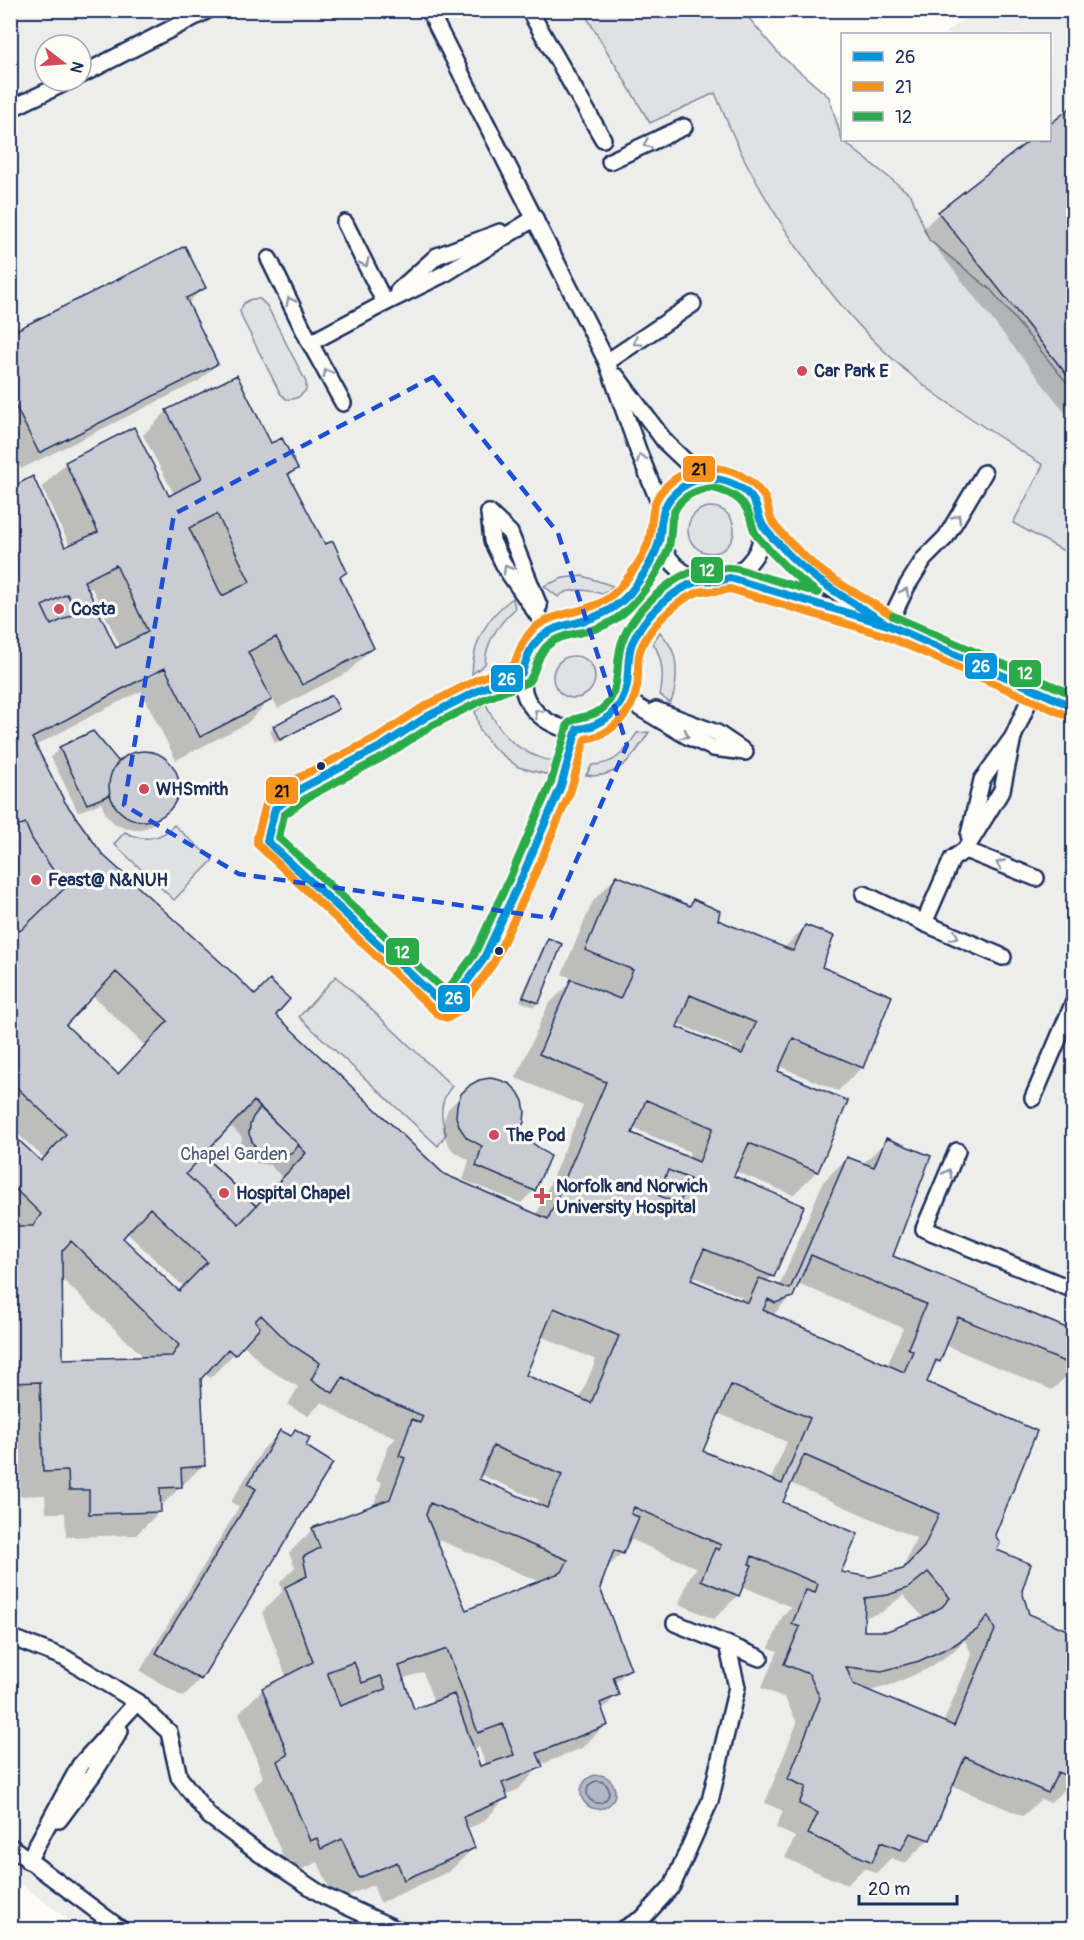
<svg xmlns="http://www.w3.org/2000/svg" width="1084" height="1940" font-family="Pangolin,sans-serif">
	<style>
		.built { fill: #edeeec; fill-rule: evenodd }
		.green { fill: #e0e1e3; stroke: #7e88a0; stroke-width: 1.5 }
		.water { fill: #b3b8c5; stroke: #76819c; stroke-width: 1.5 }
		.shadow { fill: #0003; fill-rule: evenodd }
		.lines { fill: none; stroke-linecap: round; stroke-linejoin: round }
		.shore { stroke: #586687; stroke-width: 1.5 }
		.building { fill: #c9ccd3; stroke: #1b2f5e; stroke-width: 1.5; fill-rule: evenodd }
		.service-casing { stroke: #1b2f5e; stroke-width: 20 }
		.service { stroke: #fdfcf7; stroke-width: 15 }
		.bus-1-casing { stroke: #fdfcf7; stroke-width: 12 }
		.bus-2-casing { stroke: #fdfcf7; stroke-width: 12 }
		.bus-3-casing { stroke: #fdfcf7; stroke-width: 12 }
		.bus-1 { stroke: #0095d9; stroke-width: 8 }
		.bus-2 { stroke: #f7931d; stroke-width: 8 }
		.bus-3 { stroke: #29ab4a; stroke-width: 8 }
		.oneway { stroke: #8c96aa }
		.marked { fill: none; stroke: #1d4ed8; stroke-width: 4.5; stroke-dasharray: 12 8; stroke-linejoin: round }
		.poi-dot { fill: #d1495b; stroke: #fdfcf7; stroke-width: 2 }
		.bus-dot { fill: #1b2f5e; stroke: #fdfcf7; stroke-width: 2 }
		.labels { text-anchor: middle; stroke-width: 6; stroke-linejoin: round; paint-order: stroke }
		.poi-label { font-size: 18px; font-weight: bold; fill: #1b2f5e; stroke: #fdfcf7; text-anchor: start }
		.park-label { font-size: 18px; fill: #4c5c7f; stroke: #fdfcf7 }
		.line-badge { stroke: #fdfcf7; stroke-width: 2 }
		.badge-label { font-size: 16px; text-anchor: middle; font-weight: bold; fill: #fff }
		.pale-badge-label { font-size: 16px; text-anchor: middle; font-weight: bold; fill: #111 }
	</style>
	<rect width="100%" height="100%" fill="#fdfcf7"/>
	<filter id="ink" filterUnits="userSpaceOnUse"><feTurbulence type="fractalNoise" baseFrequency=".0167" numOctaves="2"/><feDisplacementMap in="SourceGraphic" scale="12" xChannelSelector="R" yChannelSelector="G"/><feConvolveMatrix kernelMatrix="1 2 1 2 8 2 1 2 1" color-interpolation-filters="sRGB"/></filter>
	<g filter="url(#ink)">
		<g class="built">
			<path d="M11,11H675L1005,399L1074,514L1073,1929H81L11,1877ZM45,45H81V81H45Z"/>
			<polygon points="975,11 1073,11 1073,445 813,136 842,113 842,140 1050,140 1050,34 944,34"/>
		</g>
		<g class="green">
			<path d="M583,11H743L779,54L829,97L842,140L911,195L929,240L991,290L1073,390V556L1013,523L1043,465C1003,439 960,413 922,384C849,326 793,250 749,168C736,144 726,118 715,93L650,123Z"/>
			<path d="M251,299H260L267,306L306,382V390C300,397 295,400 286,399L280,393L243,320L240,311L244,303Z"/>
			<circle cx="711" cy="530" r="23"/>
			<path d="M583,576L613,586L603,594C589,590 569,586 558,597L544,586L563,578Z"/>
			<path d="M513,598L515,609C498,624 486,641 485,664L472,674C473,642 486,617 513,598Z"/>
			<path d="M660,632C665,638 671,645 673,652C678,665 677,692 670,703L660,695C664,678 663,658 653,643Z"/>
			<circle cx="574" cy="677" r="21"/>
			<path d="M486,704C501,737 519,754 555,762L549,775L518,767L495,749L480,731L475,711Z"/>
			<path d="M649,732C635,756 617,780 586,775L592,765C617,764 624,752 637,733Z"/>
			<path d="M174,825L213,860L174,900L114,844L125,832C142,842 161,840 174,825Z"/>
			<path d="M336,976L452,1086C439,1102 440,1115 446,1134L438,1146L299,1017Z"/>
			<path d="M254,1101L260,1108C233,1142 268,1174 299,1145L306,1153L256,1206L203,1155Z"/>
		</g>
		<circle class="water" cx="598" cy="1792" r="17"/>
		<g class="shadow">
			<polygon points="1074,107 1074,424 922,230 939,213 1032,140 1050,140 1050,126"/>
			<polygon points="204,287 187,304 217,364 199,381 21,469 10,447 10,335"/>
			<path d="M167,411L270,445L296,469L288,477L324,546L345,572L339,578L372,648L348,672L278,708L268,690L266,691L270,700L246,724L176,760L141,691L97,713L35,746L64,803L102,856L444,1175L536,1216L583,1106L516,1078L548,1005L572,981L592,989L594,987L562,974L593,901L616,877L688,907L694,901L716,921L783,949L806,926L820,967L862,1067L838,1091L779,1066L776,1072L817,1171L793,1195L735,1171L732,1177L773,1276L766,1282L779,1287L823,1182L847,1158L863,1164L887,1140L891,1257L1074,1333V1369L1052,1390L945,1345L938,1362L930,1370L925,1383L993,1535L995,1551L1020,1591L1028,1615L1074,1634V1789L1067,1787L1050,1803L1041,1799L1023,1816L951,1785L929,1839L905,1863L891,1858L876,1873L864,1868L847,1885L785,1858L795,1837L776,1828L783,1811L765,1803L797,1723L785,1698L761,1688L778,1651L769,1648L783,1615L791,1607L742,1586L738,1595L714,1619L679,1604L691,1574L697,1568L628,1538L622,1553L606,1569L599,1588L630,1668L614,1684L617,1695L601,1711L606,1724L582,1748L540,1765L541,1766L517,1790L505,1795L506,1798L483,1822L466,1829L474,1847L450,1871L380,1903L373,1885L335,1901L318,1862L297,1872L293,1861L286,1864L254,1787L263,1777L239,1713L263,1689L286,1676L262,1612L282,1592L280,1582L295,1567L289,1553L313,1529L373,1507L382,1482L376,1480L389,1445L396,1438L351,1420L322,1402L308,1416L288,1405L298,1387L265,1367L243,1344L210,1378L204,1373L199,1378L203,1465L160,1507V1511L136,1535L66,1537L65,1513H46L45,1495L20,1496L17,1405L10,1406V1134L40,1162L44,1158L10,1127V490L64,549L70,546L42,487L66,463L168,498L174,494L143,435ZM92,588L121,648L116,650L87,590ZM92,995L145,1046L117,1076L64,1025ZM677,1023L733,1047L731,1051L675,1028ZM230,1125L242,1137L241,1144L249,1159L256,1163L270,1165L283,1178L256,1207L201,1155ZM633,1128L690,1152L687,1159L630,1134ZM126,1232L184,1287L179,1293L121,1238ZM691,1276L742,1297L738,1301L689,1281ZM61,1278L145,1358L62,1360ZM797,1283L903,1328L887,1366L772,1316L791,1296ZM540,1336L596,1360L579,1400L524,1375ZM718,1413L787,1442L770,1481L701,1452ZM479,1474L539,1500L536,1505L477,1479ZM790,1483L916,1538L902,1571L870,1579L839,1573L781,1503ZM434,1538L541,1582L465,1612ZM903,1595L924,1618L888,1632H863V1618L882,1612ZM965,1640L972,1655L943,1723L867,1692L894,1684L929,1668L951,1653ZM423,1672L434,1703L413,1711L402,1679ZM479,1747L486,1766L480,1768L473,1749Z"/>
			<polygon points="337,709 333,713 275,743 270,731 274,727"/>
			<polygon points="93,733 118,764 129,757 146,753 158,756 170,765 175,772 177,782 177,794 173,804 156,822 146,828 135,830 124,828 114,823 106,815 101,803 78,812 51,757 60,748"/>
			<polygon points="548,940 560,945 538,1003 534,1007 520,1001 544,944"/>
			<polygon points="471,1086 517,1133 534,1190 521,1203 463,1180 469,1160 453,1151 447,1142 443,1131 444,1119 448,1109"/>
			<polygon points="295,1431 200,1679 183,1697 140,1671 239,1507 231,1502 263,1449 280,1432 289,1437"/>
		</g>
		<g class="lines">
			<circle class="shore" cx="598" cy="1792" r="11"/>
		</g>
		<g class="building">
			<polygon points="1074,105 1074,384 938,212 1030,140 1050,140 1050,124"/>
			<polygon points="185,246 206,288 186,298 218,364 39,453 10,395 10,333"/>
			<path d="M237,375L271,443L282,438L298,469L288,474L325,544L333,541L347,572L340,577L374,648L302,685L276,637L248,652L272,700L200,737L165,668L122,689L32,738L65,802L103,855L236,976L255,995L270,980L280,990L290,999L276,1015L444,1174L548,1219L606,1082L539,1054L571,979L620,999L633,970L585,950L616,875L690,906L693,899L720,911L718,920L793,951L805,925L834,936L822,967L892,996L863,1068L793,1038L778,1071L848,1101L818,1172L749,1143L734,1176L804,1206L774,1277L704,1249L691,1280L748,1303L759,1278L790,1289L847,1157L874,1167L886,1138L931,1156L893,1256L1074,1331V1366L958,1317L940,1362L936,1360L927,1382L1037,1431L995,1535L1000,1543L997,1550L1031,1564L1022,1591L1029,1614L1074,1633V1779L1058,1772L1048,1793L965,1757L930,1840L910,1833L901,1850L881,1842L872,1862L808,1834L818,1813L799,1804L806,1787L788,1779L820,1698L809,1674L784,1664L800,1627L792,1624L806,1590L815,1593L818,1584L752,1556L749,1564L752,1565L739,1596L701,1580L715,1548L719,1550L721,1545L634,1507L631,1514L639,1517L623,1554L614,1550L600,1588L631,1669L613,1677L619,1695L600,1703L608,1725L537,1753L543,1767L502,1783L508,1798L463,1817L475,1848L404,1880L397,1862L359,1878L342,1839L321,1849L317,1838L310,1841L277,1761L288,1755L262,1688L313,1662L285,1587L307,1576L303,1557L320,1548L312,1528L390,1499L405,1458L399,1456L412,1419L420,1423L423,1416L375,1396L343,1377L333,1393L311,1380L320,1363L289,1343L261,1315L255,1321L260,1327L235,1355L228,1349L201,1379L205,1466L181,1468L182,1487L160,1488L161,1512L89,1514V1490H69L68,1471L43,1472L40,1382L10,1383V1226H33L41,1214L10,1184V1132L41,1161L66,1134L10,1081V488L33,476L65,547L98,532L65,462L134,427L169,496L202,478L166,410ZM217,514L250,582L222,596L189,528ZM116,565L148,632L116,648L84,581ZM116,972L168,1021L118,1074L66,1025ZM690,995L756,1023L742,1054L677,1027ZM646,1100L713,1128L699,1162L632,1133ZM254,1101L306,1153L256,1206L203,1155ZM150,1208L207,1262L179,1291L123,1238ZM71,1241L179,1345L172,1356L63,1359L62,1251ZM811,1255L926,1304L908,1348L913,1351L904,1372L763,1310L768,1299L775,1303L793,1297ZM554,1308L619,1336L591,1403L526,1375ZM731,1385L810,1418L782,1484L703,1451ZM493,1446L562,1475L547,1508L479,1479ZM804,1455L939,1514L924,1547L903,1569L870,1577L841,1572L858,1534L783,1502ZM430,1503L568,1560L562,1572L466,1610L426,1515ZM928,1572L950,1598L942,1607L921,1618L887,1631H864L865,1598L888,1595L908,1588ZM988,1616L995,1630L954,1726L853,1684L846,1667L882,1671L919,1661L954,1645L977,1630ZM447,1649L478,1733L503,1724L514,1755L480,1766L454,1694L414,1709L399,1666ZM354,1662L362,1683L381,1676L386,1689L340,1706L327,1672Z"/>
			<polygon points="67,594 77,613 51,625 42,606"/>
			<polygon points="332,695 339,709 280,740 273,726"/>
			<polygon points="93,731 119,762 112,772 110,783 110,795 87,804 59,747"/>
			<circle cx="144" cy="786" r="35"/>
			<polygon points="25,823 32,839 55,873 67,886 20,931 10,921 10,831"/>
			<polygon points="548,938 562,944 539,1003 523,997"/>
			<polygon points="490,1078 500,1080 510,1084 518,1092 523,1101 525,1111 524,1122 519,1133 550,1156 535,1191 476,1166 482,1146 467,1138 460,1128 456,1117 457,1105 461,1094 470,1085 479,1080"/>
			<polygon points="260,1108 299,1145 291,1153 274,1157 265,1155 258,1150 253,1143 249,1134 250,1125 253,1117"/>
			<polygon points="203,1155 256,1206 239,1224 186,1174"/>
			<polygon points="668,1170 690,1179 679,1204 658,1195"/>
			<polygon points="295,1429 310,1438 306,1446 333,1463 201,1680 156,1653 256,1489 248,1484 280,1430 291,1436"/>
		</g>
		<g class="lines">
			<g class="service-casing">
				<g id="service">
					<polyline points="429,10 607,362 639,453 663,512"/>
					<polyline points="529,10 603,139"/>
					<polyline points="81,75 208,10"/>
					<polyline points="10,109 69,81"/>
					<polyline points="610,161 684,127"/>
					<polyline points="345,223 385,303"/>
					<polyline points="269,259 310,343 343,403"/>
					<polyline points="398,291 437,256 500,232"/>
					<polyline points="310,343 385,303 446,273 535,218"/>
					<polyline points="607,362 693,304"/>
					<polyline points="617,377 666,443 703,478"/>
					<circle cx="711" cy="529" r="51"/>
					<polyline points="489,513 492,541 506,569 548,630"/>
					<polyline points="489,513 510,533 539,606"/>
					<polyline points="763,525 803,570 873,616"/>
					<path d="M660,538C650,563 638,590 617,607C588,630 551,615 530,650C523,661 522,672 523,685C524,703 539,718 555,725C569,732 586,730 599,723C613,716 625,700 627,684C628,673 626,662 629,652C637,619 671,593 701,580"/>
					<polyline points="730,578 888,625 1074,707"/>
					<polyline points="888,625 907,586 924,559 946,537 984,473"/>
					<polyline points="522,673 481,689 428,716 382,746 302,788 275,809 267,841 447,1008 483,960 522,877 561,786 577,729"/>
					<polyline points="623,698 687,736 713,748 745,752"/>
					<polyline points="656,710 717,733 742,750"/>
					<polyline points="969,835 982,780 1013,737 1034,689"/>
					<polyline points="965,850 1036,878"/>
					<polyline points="864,894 924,923 1003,957"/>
					<polyline points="924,923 952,859 965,850 1002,790 1013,737"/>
					<polyline points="1033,1098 1074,1002"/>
					<polyline points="957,1151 924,1229 1074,1290"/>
					<polyline points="675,1623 760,1658"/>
					<polyline points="10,1637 65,1658 137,1702 169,1732 179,1777 209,1816 260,1854 324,1896 398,1930"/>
					<polyline points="59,1820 94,1773 120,1731"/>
					<polyline points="10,1846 122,1930"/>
					<polyline points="28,1861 80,1765 137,1702"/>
					<polyline points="622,1930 643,1918 672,1886 710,1801 737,1687 727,1644"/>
				</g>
			</g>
			<use href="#service" class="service"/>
			<g class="bus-1-casing">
				<g id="bus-1">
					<path d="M702,478C718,478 732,481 745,491C758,502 756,510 762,524C766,532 774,539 780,545C810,580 850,600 888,625L730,578C726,579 721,581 716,581C710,581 704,579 698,581C671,591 644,616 632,643C627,656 629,670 627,684C623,710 602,727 577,729L561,786L522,877L483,960L447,1008L267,841L275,809L302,788L382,746L428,716L481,689L522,673C526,660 530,646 541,637C552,628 566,625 579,622C599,617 616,609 630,593C641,579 652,563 658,545C661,537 660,527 662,518C665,497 682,484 702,478Z"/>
					<polyline points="888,625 1074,707"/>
				</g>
			</g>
			<g class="bus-2-casing">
				<path id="bus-2" d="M893,616C864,597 831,581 806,558C795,547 780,534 772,521C768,513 769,503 763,495C738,461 688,458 661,492C650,506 653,523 649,540C644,557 632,573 621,586C595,618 560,606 533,629C523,639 518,652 514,665L476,680L423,707L377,737L296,779L266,804L257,838V844L440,1016L448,1018L455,1014L493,964L532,881L571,790L585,739C611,736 633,712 637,687C639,677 637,665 639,655C644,631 679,597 702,591C707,590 712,592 716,591C720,591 725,590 730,589L884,635L1070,717"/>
			</g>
			<g class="bus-3-casing">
				<g id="bus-3">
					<path d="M713,488C726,491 741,497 747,510C752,518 751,527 757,536C775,558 795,577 818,593C798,587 777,581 757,575C749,573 739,568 730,568C726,567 721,570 717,570C711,571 705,569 699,570C671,575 633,613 623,639C614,660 622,685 607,704C594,720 576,714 568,724L551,782L512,873L474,955L446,992L279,838L284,815L308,797L387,755L433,725L485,699L528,682C537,672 536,656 547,646C560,633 582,634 598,628C621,620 636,602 650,583C657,572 665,560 669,547C671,538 671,528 672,519C676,499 694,489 713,488Z"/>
					<polyline points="893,616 1074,695"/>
				</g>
			</g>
			<use href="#bus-1" class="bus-1"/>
			<use href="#bus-2" class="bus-2"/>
			<use href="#bus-3" class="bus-3"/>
		</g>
		<defs><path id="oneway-chevron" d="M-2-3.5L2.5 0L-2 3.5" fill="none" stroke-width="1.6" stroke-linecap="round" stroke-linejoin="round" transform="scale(1.5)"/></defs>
		<g class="oneway">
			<use href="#oneway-chevron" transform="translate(647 144) rotate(156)"/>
			<use href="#oneway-chevron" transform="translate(365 263) rotate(64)"/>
			<use href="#oneway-chevron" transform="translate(290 301) rotate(-116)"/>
			<use href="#oneway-chevron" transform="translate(637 342) rotate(146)"/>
			<use href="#oneway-chevron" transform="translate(327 373) rotate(-118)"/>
			<use href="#oneway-chevron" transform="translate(641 458) rotate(-111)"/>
			<use href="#oneway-chevron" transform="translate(957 518) rotate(-59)"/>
			<use href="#oneway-chevron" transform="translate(507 569) rotate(-121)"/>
			<use href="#oneway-chevron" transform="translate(905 592) rotate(-62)"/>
			<use href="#oneway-chevron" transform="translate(538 713) rotate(-134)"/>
			<use href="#oneway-chevron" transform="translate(685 735) rotate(29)"/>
			<use href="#oneway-chevron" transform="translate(1000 864) rotate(-158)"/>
			<use href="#oneway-chevron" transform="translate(955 936) rotate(23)"/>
			<use href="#oneway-chevron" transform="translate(948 1173) rotate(-66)"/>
		</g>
	</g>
	<path class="marked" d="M433,377L558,533L627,745L551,918L239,874L124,805L174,514Z"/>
	<g class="poi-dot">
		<circle cx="802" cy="371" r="6"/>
		<circle cx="59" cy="609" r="6"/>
		<circle cx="144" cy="789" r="6"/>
		<circle cx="36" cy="880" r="6"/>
		<circle cx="494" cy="1135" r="6"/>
		<circle cx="224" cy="1193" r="6"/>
		<path d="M539 1187h6v6h6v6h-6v6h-6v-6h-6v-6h6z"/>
	</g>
	<g class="bus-dot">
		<circle cx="321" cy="766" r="5"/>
		<circle cx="499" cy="951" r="5"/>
	</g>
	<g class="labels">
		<g class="poi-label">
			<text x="814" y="377">Car Park E</text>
			<text x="71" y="615">Costa</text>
			<text x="156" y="795">WHSmith</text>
			<text x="48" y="886">Feast@ N&amp;NUH</text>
			<text x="506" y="1141">The Pod</text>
			<text x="556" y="1192">Norfolk and Norwich<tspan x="556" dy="21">University Hospital</tspan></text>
			<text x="236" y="1199">Hospital Chapel</text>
		</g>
		<g class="park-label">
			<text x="234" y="1160">Chapel Garden</text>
		</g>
	</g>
	<g class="line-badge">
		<rect x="682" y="455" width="34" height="28" rx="6" fill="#f7931d"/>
		<rect x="690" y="556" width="34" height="28" rx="6" fill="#29ab4a"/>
		<rect x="964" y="652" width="34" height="28" rx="6" fill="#0095d9"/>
		<rect x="1008" y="659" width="34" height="29" rx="6" fill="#29ab4a"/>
		<rect x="490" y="664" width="34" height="29" rx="6" fill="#0095d9"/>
		<rect x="265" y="776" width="34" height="29" rx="6" fill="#f7931d"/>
		<rect x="385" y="937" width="35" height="29" rx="6" fill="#29ab4a"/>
		<rect x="437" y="984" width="34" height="29" rx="6" fill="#0095d9"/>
	</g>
	<g class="badge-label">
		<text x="707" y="576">12</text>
		<text x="981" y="672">26</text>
		<text x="1025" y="679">12</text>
		<text x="507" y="685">26</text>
		<text x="402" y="958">12</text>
		<text x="454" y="1004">26</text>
	</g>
	<g class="pale-badge-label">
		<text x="699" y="475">21</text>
		<text x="282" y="797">21</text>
	</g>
	<rect width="1084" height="1940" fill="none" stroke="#fdfcf7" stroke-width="36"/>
	<rect x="18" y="18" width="1048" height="1904" fill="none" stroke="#1b2f5e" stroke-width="2" filter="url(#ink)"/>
	<rect x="841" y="33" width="210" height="108" fill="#fdfcf7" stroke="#a3aaba" stroke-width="1.5"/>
	<rect x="853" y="52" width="30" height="9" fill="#0095d9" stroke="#a3aaba" stroke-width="1.5"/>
	<text x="895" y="63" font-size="18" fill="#1b2f5e">26</text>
	<rect x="853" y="82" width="30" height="9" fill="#f7931d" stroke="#a3aaba" stroke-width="1.5"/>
	<text x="895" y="93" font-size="18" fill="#1b2f5e">21</text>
	<rect x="853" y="112" width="30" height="9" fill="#29ab4a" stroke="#a3aaba" stroke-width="1.5"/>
	<text x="895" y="123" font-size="18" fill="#1b2f5e">12</text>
	<g transform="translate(63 63) rotate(107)"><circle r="28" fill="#fdfcf7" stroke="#a3aaba" stroke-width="1.5"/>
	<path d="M0-4.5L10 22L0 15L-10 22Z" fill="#d1495b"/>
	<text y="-9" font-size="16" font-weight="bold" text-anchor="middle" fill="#1b2f5e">N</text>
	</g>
	<path d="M859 1895v9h98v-9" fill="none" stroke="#1b2f5e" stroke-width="3"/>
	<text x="868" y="1895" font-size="18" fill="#1b2f5e" stroke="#fdfcf7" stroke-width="4.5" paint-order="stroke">20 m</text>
</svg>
